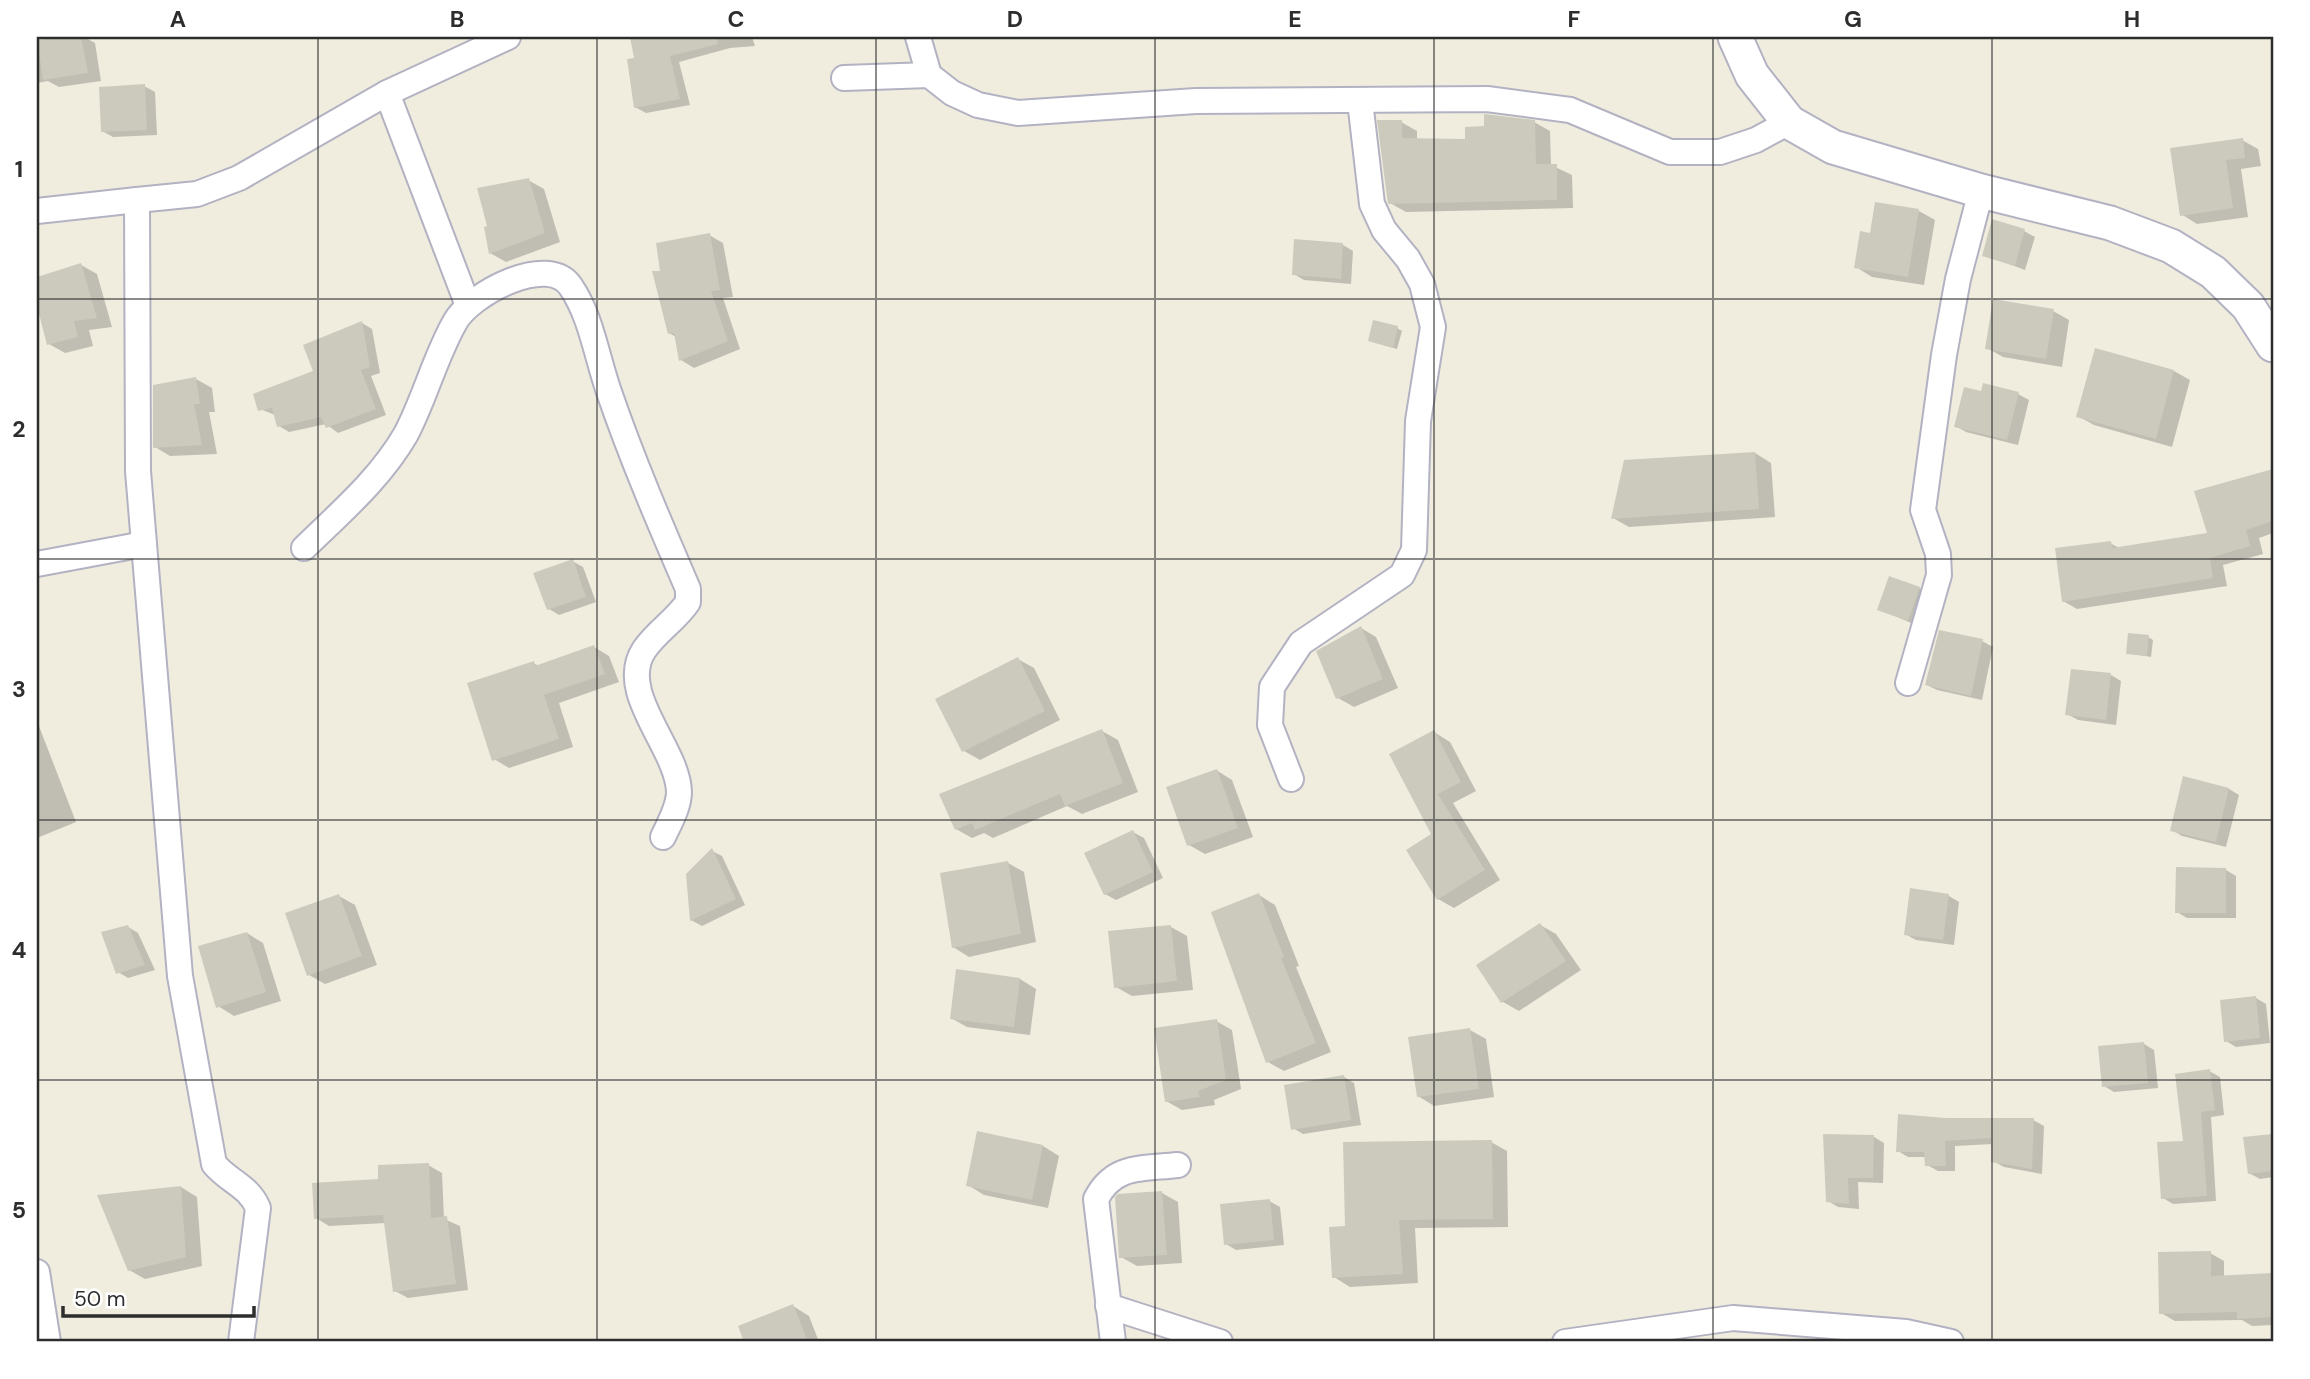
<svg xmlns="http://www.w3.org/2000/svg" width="2310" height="1379" font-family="'DM Sans',sans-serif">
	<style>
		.shadow { fill: #0003 }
		.building { fill: #cbcabd }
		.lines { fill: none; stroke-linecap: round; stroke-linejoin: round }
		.street-casing { stroke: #b3b2c2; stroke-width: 28 }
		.secondary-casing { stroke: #b3b2c2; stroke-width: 37 }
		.street { stroke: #fff; stroke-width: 24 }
		.secondary { stroke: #fff; stroke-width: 33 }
		.grid { fill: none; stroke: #2d2d2d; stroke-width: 2; stroke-opacity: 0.55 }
		.neatline { fill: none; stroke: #2d2d2d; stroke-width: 2.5 }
		.grid-label { font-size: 23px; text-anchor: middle; font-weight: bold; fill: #2d2d2d }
	</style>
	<rect width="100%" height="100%" fill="#f0eddf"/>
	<g class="shadow">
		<polygon points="69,37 84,37 95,43 101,81 59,87 48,81 37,83 37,42"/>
		<polygon points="631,37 752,37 755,46 730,48 679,62 690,105 646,113 635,107 636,59"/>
		<polygon points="144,86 155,92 157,135 113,137 102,131"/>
		<polygon points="1401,122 1417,131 1417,140 1467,140 1534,122 1550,131 1551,165 1572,175 1573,208 1406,212 1390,203"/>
		<polygon points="2242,140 2258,149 2261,166 2241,169 2248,217 2197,224 2181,214"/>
		<polygon points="528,180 544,189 560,242 506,262 490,253"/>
		<polygon points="1919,211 1935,220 1924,285 1872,277 1856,267"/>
		<polygon points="2024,231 2035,237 2025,270 1984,255"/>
		<polygon points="709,235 723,243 733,297 723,298 740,349 694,368 681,360 676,337 669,333 662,273"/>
		<polygon points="1343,245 1353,251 1351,284 1304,280 1294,274"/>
		<polygon points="81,265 97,274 112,327 89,330 93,346 65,353 49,344 37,302 37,279"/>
		<polygon points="2053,311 2069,320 2062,367 2003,357 1987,348"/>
		<polygon points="362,323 372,329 380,373 371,376 386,415 338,433 326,424 289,432 279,426 275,415 260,409 315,372"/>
		<polygon points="1397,328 1402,331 1397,349 1370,341"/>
		<polygon points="2174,371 2190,380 2172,447 2094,425 2078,416"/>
		<polygon points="196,379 212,388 215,412 209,412 217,454 170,456 155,447"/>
		<polygon points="2018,394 2029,400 2018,445 1966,432 1956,426"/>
		<polygon points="1755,453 1771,463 1775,517 1629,527 1613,518"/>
		<polygon points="2273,471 2273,533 2259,538 2263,554 2223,565 2227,586 2077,609 2063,601 2110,543 2121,549 2209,534 2196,492"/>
		<polygon points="572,561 583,567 596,602 559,615 549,609"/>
		<polygon points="1919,588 1929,594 1918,626 1879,609"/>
		<polygon points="1361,628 1376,637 1398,688 1354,707 1338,698"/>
		<polygon points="2148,637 2153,640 2151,657 2128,653"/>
		<polygon points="1982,641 1993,647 1982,700 1937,690 1927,685"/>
		<polygon points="594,647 609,656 619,682 559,703 573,747 509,768 494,759 533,663 539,666"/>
		<polygon points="1018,659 1034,668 1060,720 980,760 964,751"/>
		<polygon points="2111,675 2121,681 2116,725 2078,720 2067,714"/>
		<polygon points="2271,675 2273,675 2273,700"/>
		<polygon points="37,721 76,822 37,838"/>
		<polygon points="1102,731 1118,740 1138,792 1082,814 1067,806 993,838 984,833 972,838 956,829"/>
		<polygon points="1434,732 1450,742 1476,791 1453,803 1500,880 1454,908 1438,899 1433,835"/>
		<polygon points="1216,770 1232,780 1253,837 1205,854 1189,845"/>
		<polygon points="2185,778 2229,789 2239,795 2226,847 2182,836 2172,830"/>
		<polygon points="1133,832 1144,838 1163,878 1116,900 1105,894"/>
		<polygon points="712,851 722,856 745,905 702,926 691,920"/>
		<polygon points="1008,863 1024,872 1036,942 969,957 953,947"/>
		<polygon points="2226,870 2236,876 2236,918 2187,918 2177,912"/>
		<polygon points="1259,895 1275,905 1299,966 1296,967 1331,1052 1284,1071 1268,1062"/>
		<polygon points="339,896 355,905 377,965 325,984 309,975"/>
		<polygon points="1949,896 1959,902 1954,945 1916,940 1905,934"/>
		<polygon points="1540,925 1556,934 1581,970 1519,1011 1503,1002 1479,965"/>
		<polygon points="128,927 138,933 155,970 128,978 118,972"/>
		<polygon points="1171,927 1187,936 1193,990 1132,996 1116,987"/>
		<polygon points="247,933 263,943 281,1001 234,1016 218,1006"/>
		<polygon points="957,971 1020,979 1036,989 1030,1035 967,1027 951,1018"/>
		<polygon points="2256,998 2266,1004 2270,1043 2236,1047 2226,1041"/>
		<polygon points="1216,1021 1232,1030 1241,1089 1214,1100 1215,1105 1182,1110 1166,1101"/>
		<polygon points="1470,1030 1486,1039 1494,1097 1434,1106 1418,1096"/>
		<polygon points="2144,1044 2154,1050 2158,1088 2114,1092 2104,1086"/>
		<polygon points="2209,1071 2220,1077 2224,1115 2211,1117 2216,1201 2173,1204 2163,1198"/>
		<polygon points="1344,1077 1354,1083 1361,1125 1303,1134 1293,1128"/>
		<polygon points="1945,1119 2033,1120 2044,1126 2042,1174 2004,1167 1993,1161 1993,1144 1955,1146 1955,1171 1938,1171 1927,1165 1926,1157 1908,1157 1898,1151"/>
		<polygon points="2273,1135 2273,1177 2260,1179 2249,1173 2245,1138"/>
		<polygon points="1874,1137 1884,1143 1883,1183 1858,1182 1859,1209 1838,1207 1828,1201"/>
		<polygon points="1491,1142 1507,1151 1508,1227 1415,1228 1418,1283 1350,1287 1334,1277 1347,1227"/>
		<polygon points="1043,1146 1059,1156 1048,1208 984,1195 968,1185"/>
		<polygon points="428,1165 442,1173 444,1219 460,1226 468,1290 408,1298 395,1291 386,1223 329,1226 316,1218 380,1181"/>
		<polygon points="181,1187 197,1197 202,1266 145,1279 129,1270"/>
		<polygon points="1162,1193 1178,1202 1182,1263 1137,1266 1121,1257"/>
		<polygon points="1269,1201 1280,1207 1284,1245 1236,1250 1226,1244"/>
		<polygon points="2210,1253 2224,1261 2224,1277 2273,1275 2273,1325 2252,1326 2242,1320 2175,1321 2161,1313"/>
		<polygon points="793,1306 809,1316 819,1342 746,1342 740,1327"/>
	</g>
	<g class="building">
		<polygon points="59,37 81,37 88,73 43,80 37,40"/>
		<polygon points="630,37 717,37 718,44 670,56 680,99 634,108 627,59 634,58"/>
		<polygon points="145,84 147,130 101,132 99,87"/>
		<polygon points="1484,114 1535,120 1536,164 1557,164 1557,200 1388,204 1377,120 1402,120 1402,138 1465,139 1465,127 1484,126"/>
		<polygon points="2243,138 2245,158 2226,160 2233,208 2180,216 2170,148"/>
		<polygon points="529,178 545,233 489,254 484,227 487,226 477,188"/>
		<polygon points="1875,202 1919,209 1908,277 1854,268 1860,231 1870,233"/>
		<polygon points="1992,219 2025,229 2015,266 1982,256"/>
		<polygon points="710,233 720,290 711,291 728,341 679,361 674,333 668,334 652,271 660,271 656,243"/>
		<polygon points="1294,239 1343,243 1341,279 1292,275"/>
		<polygon points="81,263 97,318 74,321 78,337 47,345 37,306 37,277"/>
		<polygon points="1993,299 2054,309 2046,359 1985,349"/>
		<polygon points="1373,320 1398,326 1393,348 1368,341"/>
		<polygon points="362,321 370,367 361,370 376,409 326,428 321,417 277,427 272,408 258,411 253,394 313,371 303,345"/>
		<polygon points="2095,348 2174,370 2156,439 2076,417"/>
		<polygon points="196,377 200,404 194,404 202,445 153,448 153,385"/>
		<polygon points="1983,383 2019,392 2007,440 1954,427 1964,387 1981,391"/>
		<polygon points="1755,452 1759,509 1611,519 1624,460"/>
		<polygon points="2273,469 2273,521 2246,530 2250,546 2210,558 2213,578 2062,602 2055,548 2111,541 2112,548 2207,533 2194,491"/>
		<polygon points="573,559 586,597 547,610 533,573"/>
		<polygon points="1889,576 1920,587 1908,621 1877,610"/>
		<polygon points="1361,626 1383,679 1336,699 1316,651"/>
		<polygon points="1939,630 1983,639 1971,696 1925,685"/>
		<polygon points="2128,633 2149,635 2147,656 2126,654"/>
		<polygon points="594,645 605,674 544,695 559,739 492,761 467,683 534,661 535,666"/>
		<polygon points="1018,657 1045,711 962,752 935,699"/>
		<polygon points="2071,669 2111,673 2106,720 2065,715"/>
		<polygon points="1102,729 1123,783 1065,806 1060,794 975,830 972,823 955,830 939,794"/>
		<polygon points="1434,730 1461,782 1438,794 1485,870 1437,900 1406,850 1431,834 1389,754"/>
		<polygon points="1217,769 1238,828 1187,846 1166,787"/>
		<polygon points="2183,776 2229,788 2216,842 2170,831"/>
		<polygon points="1133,830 1153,872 1104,895 1084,853"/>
		<polygon points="712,848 736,899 690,921 686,874"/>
		<polygon points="1008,861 1021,934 952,948 940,873"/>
		<polygon points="2176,867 2226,868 2226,913 2175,913"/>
		<polygon points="1910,888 1949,894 1943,940 1904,935"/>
		<polygon points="1259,893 1284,957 1281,958 1316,1043 1266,1063 1211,912"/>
		<polygon points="339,894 362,956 307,976 285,913"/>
		<polygon points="1540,923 1566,961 1501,1003 1476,965"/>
		<polygon points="128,925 145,965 116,974 101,932"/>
		<polygon points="1171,925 1177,981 1114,988 1108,931"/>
		<polygon points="247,932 266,992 216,1008 198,946"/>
		<polygon points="956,969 1020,978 1014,1027 950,1019"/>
		<polygon points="2256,996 2260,1038 2224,1042 2220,1000"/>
		<polygon points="1217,1019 1226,1080 1198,1091 1200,1097 1165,1102 1154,1028"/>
		<polygon points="1470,1028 1479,1089 1417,1097 1408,1037"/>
		<polygon points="2144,1042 2148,1083 2102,1087 2098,1046"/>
		<polygon points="2210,1069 2215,1110 2201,1112 2207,1196 2161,1199 2157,1142 2183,1141 2175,1074"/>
		<polygon points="1344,1075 1351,1120 1291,1130 1284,1085"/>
		<polygon points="1898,1114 1945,1118 2034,1118 2032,1169 1991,1162 1991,1138 1945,1141 1946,1166 1925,1166 1924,1152 1896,1152"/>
		<polygon points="977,1131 1043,1145 1032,1200 966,1186"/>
		<polygon points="1823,1134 1874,1135 1873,1178 1848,1178 1849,1204 1826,1202"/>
		<polygon points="2273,1134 2273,1171 2248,1174 2243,1137"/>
		<polygon points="1492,1140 1493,1219 1399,1220 1403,1274 1332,1278 1329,1227 1345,1226 1343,1142"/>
		<polygon points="429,1163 431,1218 447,1216 456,1284 393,1292 383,1215 314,1219 312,1183 378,1179 378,1165"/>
		<polygon points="181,1186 186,1257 128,1271 97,1195"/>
		<polygon points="1162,1191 1167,1255 1119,1258 1115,1197 1118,1194"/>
		<polygon points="1270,1199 1274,1240 1224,1245 1220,1204"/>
		<polygon points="2211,1251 2211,1276 2273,1273 2273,1317 2237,1319 2237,1312 2159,1314 2158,1252"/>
		<polygon points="793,1304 808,1342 744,1342 738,1326"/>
	</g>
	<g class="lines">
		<g class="street-casing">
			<g id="street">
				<polyline points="918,37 929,75 952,93 978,105 1018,113 1196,101 1487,99 1570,110 1670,152 1720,152 1756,140 1789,122"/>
				<polyline points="844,78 929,75"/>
				<polyline points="387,93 467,303"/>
				<polyline points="137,200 197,194 239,178 387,93 508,37"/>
				<path d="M37,211L137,200L138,471L144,544L180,976L214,1164C229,1182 249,1186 258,1208L241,1342"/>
				<path d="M304,548C341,512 380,479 406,434C425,398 435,357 455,322C470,294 549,252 571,287C591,316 597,358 609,392C632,459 660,524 688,589V602C676,620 656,632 644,650C616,693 678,748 679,792C679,807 669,824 663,837"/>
				<polyline points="37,564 144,544"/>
				<polyline points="1908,683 1939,575 1938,554 1923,510 1944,355 1958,279 1981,191"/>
				<polyline points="1291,779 1270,725 1272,687 1301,643 1402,575 1414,550 1418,421 1433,327 1422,284 1408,259 1384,230 1372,204 1360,101"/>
				<polyline points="37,1272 48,1342"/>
				<polyline points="1108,1306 1220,1342"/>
				<path d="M1113,1342L1096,1199C1114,1164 1142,1169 1178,1165"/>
				<polyline points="1565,1342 1733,1318 1906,1332 1951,1342"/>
			</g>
		</g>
		<g class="secondary-casing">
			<polyline id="secondary" points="1735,37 1752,75 1789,122 1833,147 1981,191 2110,223 2171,246 2213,272 2248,306 2273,345"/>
		</g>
		<use href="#street" class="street"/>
		<use href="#secondary" class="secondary"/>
	</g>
	<path class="grid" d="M318,37V1342M597,37V1342M876,37V1342M1155,37V1342M1434,37V1342M1713,37V1342M1992,37V1342M37,299H2273M37,559H2273M37,820H2273M37,1080H2273"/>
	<rect width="2310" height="1379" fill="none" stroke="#ffffff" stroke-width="77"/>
	<path d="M63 1306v10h191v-10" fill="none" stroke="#2d2d2d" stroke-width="3.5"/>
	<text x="74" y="1306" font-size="21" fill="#2d2d2d" stroke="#ffffff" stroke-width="5" paint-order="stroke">50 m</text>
	<rect x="38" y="38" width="2234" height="1302" class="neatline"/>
	<g class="grid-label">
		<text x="178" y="27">A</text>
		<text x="457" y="27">B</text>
		<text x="736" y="27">C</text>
		<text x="1015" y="27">D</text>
		<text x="1295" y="27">E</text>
		<text x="1574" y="27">F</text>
		<text x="1853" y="27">G</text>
		<text x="2132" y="27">H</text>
		<text x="19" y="177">1</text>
		<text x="19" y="437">2</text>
		<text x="19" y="697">3</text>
		<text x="19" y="958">4</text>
		<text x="19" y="1218">5</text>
	</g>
</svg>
